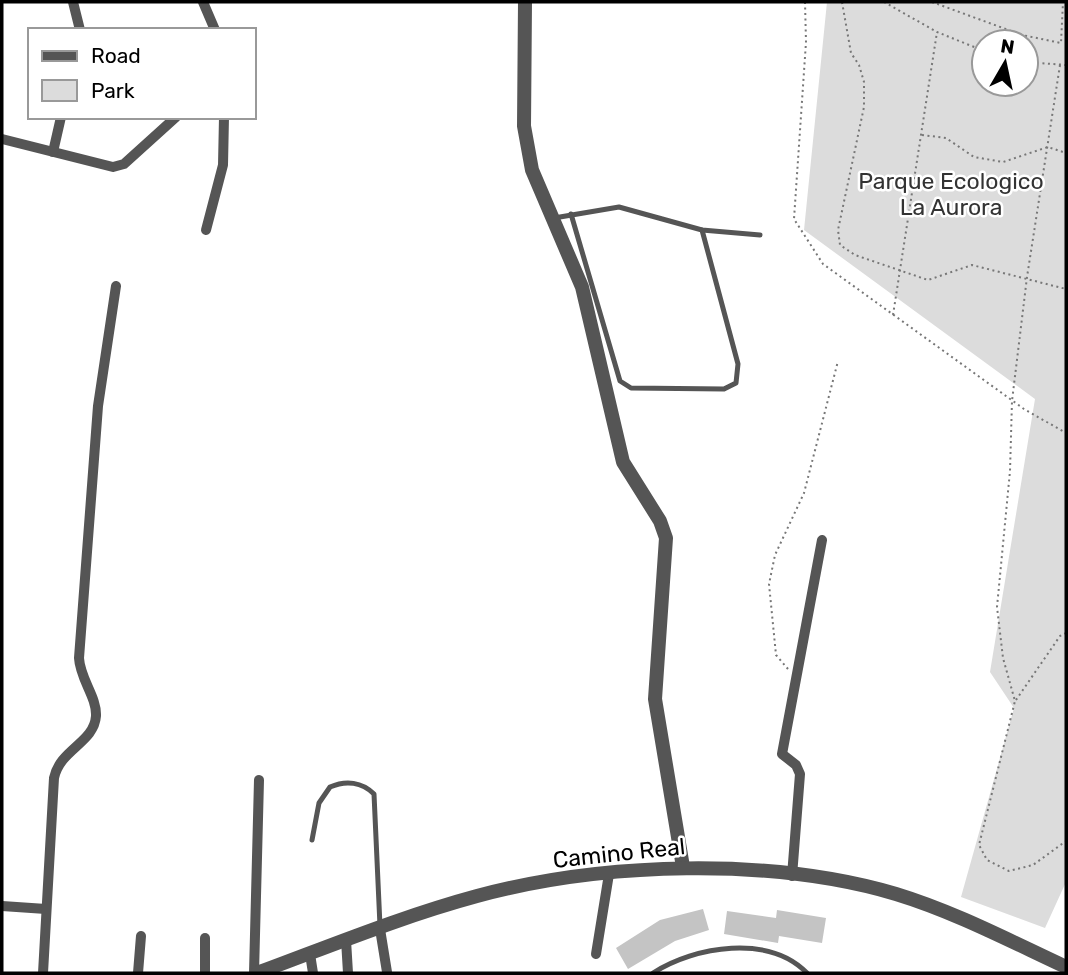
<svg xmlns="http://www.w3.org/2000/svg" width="1068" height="975" font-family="Rubik,sans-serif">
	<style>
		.green { fill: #dcdcdc; fill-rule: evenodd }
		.building { fill: #c4c4c4 }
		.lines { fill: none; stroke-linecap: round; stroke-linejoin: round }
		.path { stroke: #777; stroke-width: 2; stroke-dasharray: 2 3.5; stroke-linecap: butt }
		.service { stroke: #555; stroke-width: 5 }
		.minor { stroke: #555; stroke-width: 10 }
		.tertiary { stroke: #555; stroke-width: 14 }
		.labels { text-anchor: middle; stroke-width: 5; stroke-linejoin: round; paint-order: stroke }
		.park-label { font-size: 23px; fill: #333; stroke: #fff }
		.street-label { font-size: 23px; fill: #000; stroke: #fff }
	</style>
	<rect width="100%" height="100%" fill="#fff"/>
	<path class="green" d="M827,2H1066V882L1045,928L961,897L1014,708L990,672L1035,399L804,230ZM984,42H1026V84H984Z"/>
	<g class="building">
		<polygon points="703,909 709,930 675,941 628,969 616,948 660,920"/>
		<polygon points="777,910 826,918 822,943 779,936 778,943 724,934 727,911 776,918"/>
	</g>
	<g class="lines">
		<g class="path">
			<polyline points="805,2 806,42 794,219 823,264 1024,409 1066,433"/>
			<polyline points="842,2 851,53 859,65 864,82 864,107 838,230 840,245 855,255 928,280 972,265 1066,289"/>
			<polyline points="884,2 937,32 984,51"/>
			<polyline points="932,2 1022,35 1061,43 1063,2"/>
			<polyline points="1026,62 1066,65"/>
			<polyline points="1060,65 1027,277 1012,401 1010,471 997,607 1003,658 1015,701 979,845 987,860 1009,871 1033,865 1066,841"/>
			<polyline points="922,135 946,138 974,157 1003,162 1048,147 1066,153"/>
			<polyline points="893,315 937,32"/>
			<polyline points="788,669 776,655 769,584 775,555 804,493 838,361"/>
			<polyline points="1016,700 1060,636 1066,633"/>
		</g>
		<g class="service">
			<polyline points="571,214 620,381 631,388 724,389 736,383 738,364 702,230"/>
			<polyline points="554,218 619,207 702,230 760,235"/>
			<path d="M312,840L319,803L330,787C346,780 362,782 374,794L380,926"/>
			<path d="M653,973C695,946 769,934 807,973"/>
		</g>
		<g class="minor">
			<polyline points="73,2 80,30"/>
			<polyline points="203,2 215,30"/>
			<polyline points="2,139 113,167 124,164 176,117"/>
			<polyline points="53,152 61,117"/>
			<polyline points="206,230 223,165 224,117"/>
			<polyline points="792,876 800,774 796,765 782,754 822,540"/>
			<polyline points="2,906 46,909"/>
			<polyline points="380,929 387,972"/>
			<polyline points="205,938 205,973"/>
			<polyline points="346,940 348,973"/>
			<polyline points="310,954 313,973"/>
			<polyline points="596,954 609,874"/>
			<path d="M43,973L54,778C60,749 94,743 96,716C97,697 80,679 79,658L98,406L116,286"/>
			<polyline points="138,973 141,936"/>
			<polyline points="254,973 259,780"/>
		</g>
		<g class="tertiary">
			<polyline points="525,2 524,126 532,170 582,287 623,462 660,521 666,538 655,699 683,867"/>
			<path d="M257,973C330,946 403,916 477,896C603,862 771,857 896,894C955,912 1010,941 1066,967"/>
		</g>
	</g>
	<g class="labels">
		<g class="park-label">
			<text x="951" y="189">Parque Ecologico<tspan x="951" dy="26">La Aurora</tspan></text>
		</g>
		<g class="street-label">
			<text transform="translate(619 853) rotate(-6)" y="8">Camino Real</text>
		</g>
	</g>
	<rect width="1068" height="975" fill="none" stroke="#000000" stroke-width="7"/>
	<rect x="28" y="28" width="228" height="91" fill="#ffffff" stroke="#999999" stroke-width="2"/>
	<rect x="42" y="51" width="35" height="10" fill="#555555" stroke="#999999" stroke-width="2"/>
	<text x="91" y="63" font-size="21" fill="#000000">Road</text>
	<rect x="42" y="80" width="35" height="21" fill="#dcdcdc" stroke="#999999" stroke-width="2"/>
	<text x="91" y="98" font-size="21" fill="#000000">Park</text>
	<g transform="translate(1005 63) rotate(9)"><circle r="33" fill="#ffffff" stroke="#999999" stroke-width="2"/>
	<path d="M0-5L12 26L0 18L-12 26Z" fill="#000000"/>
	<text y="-10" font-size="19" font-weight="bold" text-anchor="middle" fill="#000000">N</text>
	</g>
</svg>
